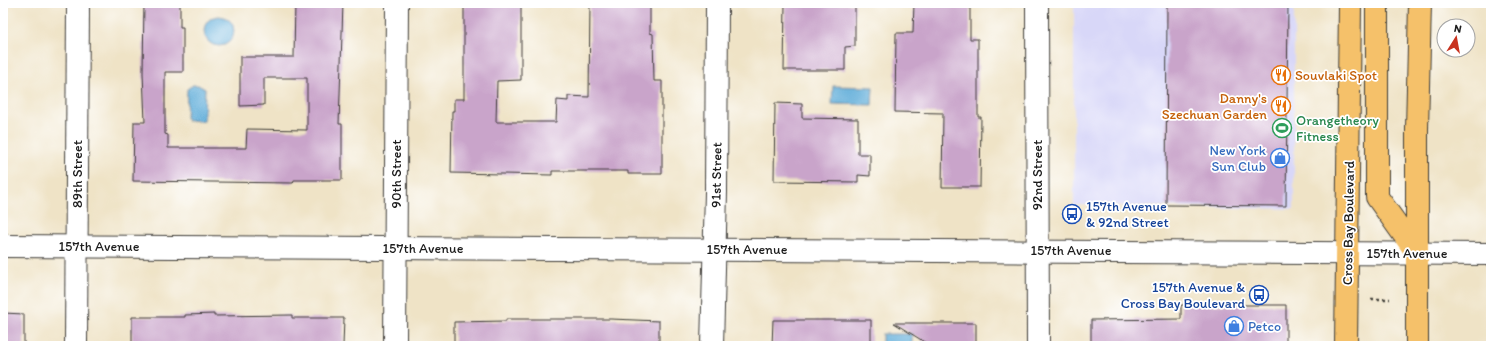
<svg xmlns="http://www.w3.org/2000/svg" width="1494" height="349" font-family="Itim,sans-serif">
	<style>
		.built { fill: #d8d7f8 }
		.water { fill: #60add9; stroke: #3e647a }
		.building { fill: #c9a4ca }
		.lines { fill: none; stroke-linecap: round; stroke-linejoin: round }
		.minor-casing { stroke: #3c3a36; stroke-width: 24 }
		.major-casing { stroke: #3c3a36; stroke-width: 24 }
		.path { stroke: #3c3a36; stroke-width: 2.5; stroke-dasharray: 3 3; stroke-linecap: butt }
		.minor { stroke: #fff; stroke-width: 22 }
		.major { stroke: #f5c16b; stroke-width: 22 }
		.labels { text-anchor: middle; stroke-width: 3.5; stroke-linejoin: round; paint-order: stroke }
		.food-label { font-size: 14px; fill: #c56008; stroke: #fff; text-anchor: start }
		.leisure-label { font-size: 14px; fill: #27864d; stroke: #fff; text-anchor: start }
		.shop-label { font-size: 14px; fill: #366cbe; stroke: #fff; text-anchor: end }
		.street-label { font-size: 14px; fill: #1c1c1c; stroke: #fff }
		.transit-label { font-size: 14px; fill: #164399; stroke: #fff; text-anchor: start }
	</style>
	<rect width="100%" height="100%" fill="#fff"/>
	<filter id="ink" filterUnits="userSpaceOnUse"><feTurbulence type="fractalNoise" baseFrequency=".025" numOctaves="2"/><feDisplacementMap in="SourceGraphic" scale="8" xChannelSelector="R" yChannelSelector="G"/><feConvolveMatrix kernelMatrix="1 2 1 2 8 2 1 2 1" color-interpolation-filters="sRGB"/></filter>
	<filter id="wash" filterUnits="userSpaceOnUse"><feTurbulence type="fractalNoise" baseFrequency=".012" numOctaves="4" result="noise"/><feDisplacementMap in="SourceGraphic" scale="16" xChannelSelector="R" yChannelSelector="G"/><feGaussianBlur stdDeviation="0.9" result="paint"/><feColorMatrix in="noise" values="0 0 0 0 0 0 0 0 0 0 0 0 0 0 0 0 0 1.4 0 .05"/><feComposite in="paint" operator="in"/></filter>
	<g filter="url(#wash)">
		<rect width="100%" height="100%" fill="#efe3c6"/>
		<polygon class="built" points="1074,3 1294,3 1294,209 1074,205"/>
		<g class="water">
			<circle cx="219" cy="31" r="15"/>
			<polygon points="193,85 198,85 205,89 204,121 186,120 187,89"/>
			<polygon points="833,86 873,87 872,105 832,104"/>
			<rect x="882" y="334" width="30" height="12"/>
		</g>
		<g id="blocks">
			<g class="building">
				<polygon points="144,3 180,3 180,27 183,27 183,72 165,72 165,134 168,135 168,148 246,148 247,129 307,130 307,78 264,78 264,105 240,106 240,57 294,57 295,3 343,3 339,124 342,124 342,180 294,180 293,183 133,181 134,122 145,122 143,73"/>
				<polygon points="464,3 521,3 521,80 497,81 496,122 556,122 557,100 568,101 568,96 589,97 590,3 650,3 650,33 653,34 654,81 662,81 662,174 628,174 628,171 552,171 552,175 451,173 452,111 454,111 454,99 464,99"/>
				<polygon points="785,3 855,4 855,46 845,47 845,70 784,70"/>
				<polygon points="914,3 970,3 970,39 978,39 978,117 981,117 980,187 942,187 943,113 895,112 896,33 913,33"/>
				<polygon points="1167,3 1288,3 1286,206 1166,205"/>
				<polygon points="775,103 802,104 802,118 858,119 858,154 870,154 870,176 858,175 858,182 774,181"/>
				<polygon points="1181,305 1286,305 1286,346 1091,346 1091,320 1181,319"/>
				<polygon points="3,313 24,314 24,346 3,346"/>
				<polygon points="214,314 214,316 292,315 292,318 344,318 343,346 132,346 132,317 185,317 185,315"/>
				<polygon points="506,319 611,319 659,321 659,346 454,346 454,322 506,321"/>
				<polygon points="773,320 871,320 871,346 772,346"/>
				<polygon points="894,323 976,323 976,346 931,346"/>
			</g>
		</g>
	</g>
	<g filter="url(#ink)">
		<use href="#blocks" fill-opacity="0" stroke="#3c3a36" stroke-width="1"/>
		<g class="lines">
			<g class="minor-casing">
				<g id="minor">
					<polyline points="1037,3 1038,346"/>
					<polyline points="3,246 1491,254"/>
					<polyline points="76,346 78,3"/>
					<polyline points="395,346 397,3"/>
					<polyline points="712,346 716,192 717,3"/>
				</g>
			</g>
			<g class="major-casing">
				<g id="major">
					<polyline points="1377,3 1377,197 1417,253"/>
					<polyline points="1346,346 1350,3"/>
					<polyline points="1417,346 1417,129 1420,3"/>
				</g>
			</g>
			<polyline class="path" points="1371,299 1390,299"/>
			<use href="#minor" class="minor"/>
			<use href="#major" class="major"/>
		</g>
	</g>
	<defs>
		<g id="restaurant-ring" transform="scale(1)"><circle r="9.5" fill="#fff" stroke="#e8710a" stroke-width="1.5"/><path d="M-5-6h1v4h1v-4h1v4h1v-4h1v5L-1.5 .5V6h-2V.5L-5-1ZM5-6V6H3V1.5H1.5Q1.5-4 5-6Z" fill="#e8710a"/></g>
		<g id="stadium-ring" transform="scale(1)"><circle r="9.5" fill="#fff" stroke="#2e9e5b" stroke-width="1.5"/><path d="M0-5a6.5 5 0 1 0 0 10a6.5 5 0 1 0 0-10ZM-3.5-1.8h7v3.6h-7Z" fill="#2e9e5b"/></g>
		<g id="shop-ring" transform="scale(1)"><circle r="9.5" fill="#fff" stroke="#3f7fe0" stroke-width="1.5"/><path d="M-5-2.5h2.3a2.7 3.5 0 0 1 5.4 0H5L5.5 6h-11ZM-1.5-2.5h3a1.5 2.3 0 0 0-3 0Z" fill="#3f7fe0"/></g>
		<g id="bus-ring" transform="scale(1)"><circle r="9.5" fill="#fff" stroke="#1a4fb4" stroke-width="1.5"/><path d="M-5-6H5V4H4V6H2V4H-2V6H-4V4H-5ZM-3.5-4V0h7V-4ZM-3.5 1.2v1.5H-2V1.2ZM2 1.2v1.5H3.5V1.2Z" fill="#1a4fb4"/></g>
	</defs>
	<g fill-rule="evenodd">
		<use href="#restaurant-ring" x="1281" y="75"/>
		<use href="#restaurant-ring" x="1281" y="106"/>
		<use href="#stadium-ring" x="1282" y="128"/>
		<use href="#shop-ring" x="1280" y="158"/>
		<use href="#bus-ring" x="1072" y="214"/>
		<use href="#bus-ring" x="1259" y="295"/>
		<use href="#shop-ring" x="1234" y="326"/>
	</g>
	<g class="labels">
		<g class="food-label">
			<text x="1295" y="80">Souvlaki Spot</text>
			<text x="1267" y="103" text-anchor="end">Danny's<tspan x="1267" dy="16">Szechuan Garden</tspan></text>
		</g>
		<g class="leisure-label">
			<text x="1296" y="125">Orangetheory<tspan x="1296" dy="16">Fitness</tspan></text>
		</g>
		<g class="shop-label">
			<text x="1266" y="155">New York<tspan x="1266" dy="16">Sun Club</tspan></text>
			<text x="1248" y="331" text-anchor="start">Petco</text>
		</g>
		<g class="street-label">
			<text transform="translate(77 174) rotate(-90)" y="5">89th Street</text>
			<text transform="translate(396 174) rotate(-90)" y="5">90th Street</text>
			<text transform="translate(716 175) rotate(-89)" y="5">91st Street</text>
			<text transform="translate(1037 175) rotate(-90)" y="5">92nd Street</text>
			<text transform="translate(1348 223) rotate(-89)" y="5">Cross Bay Boulevard</text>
			<text x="99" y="251">157th Avenue</text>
			<text x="423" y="253">157th Avenue</text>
			<text x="747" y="254">157th Avenue</text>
			<text x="1071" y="255">157th Avenue</text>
			<text x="1407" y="258">157th Avenue</text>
		</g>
		<g class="transit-label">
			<text x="1086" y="211">157th Avenue<tspan x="1086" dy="16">&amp; 92nd Street</tspan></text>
			<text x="1245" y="292" text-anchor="end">157th Avenue &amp;<tspan x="1245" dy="16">Cross Bay Boulevard</tspan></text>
		</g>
	</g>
	<rect width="1494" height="349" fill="none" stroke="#fff" stroke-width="16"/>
	<g transform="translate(1456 38) rotate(11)"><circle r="19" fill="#ffffff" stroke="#a4a4a4"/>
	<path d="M0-3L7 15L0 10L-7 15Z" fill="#c8321e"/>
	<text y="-6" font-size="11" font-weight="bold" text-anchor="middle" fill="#1c1c1c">N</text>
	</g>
</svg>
